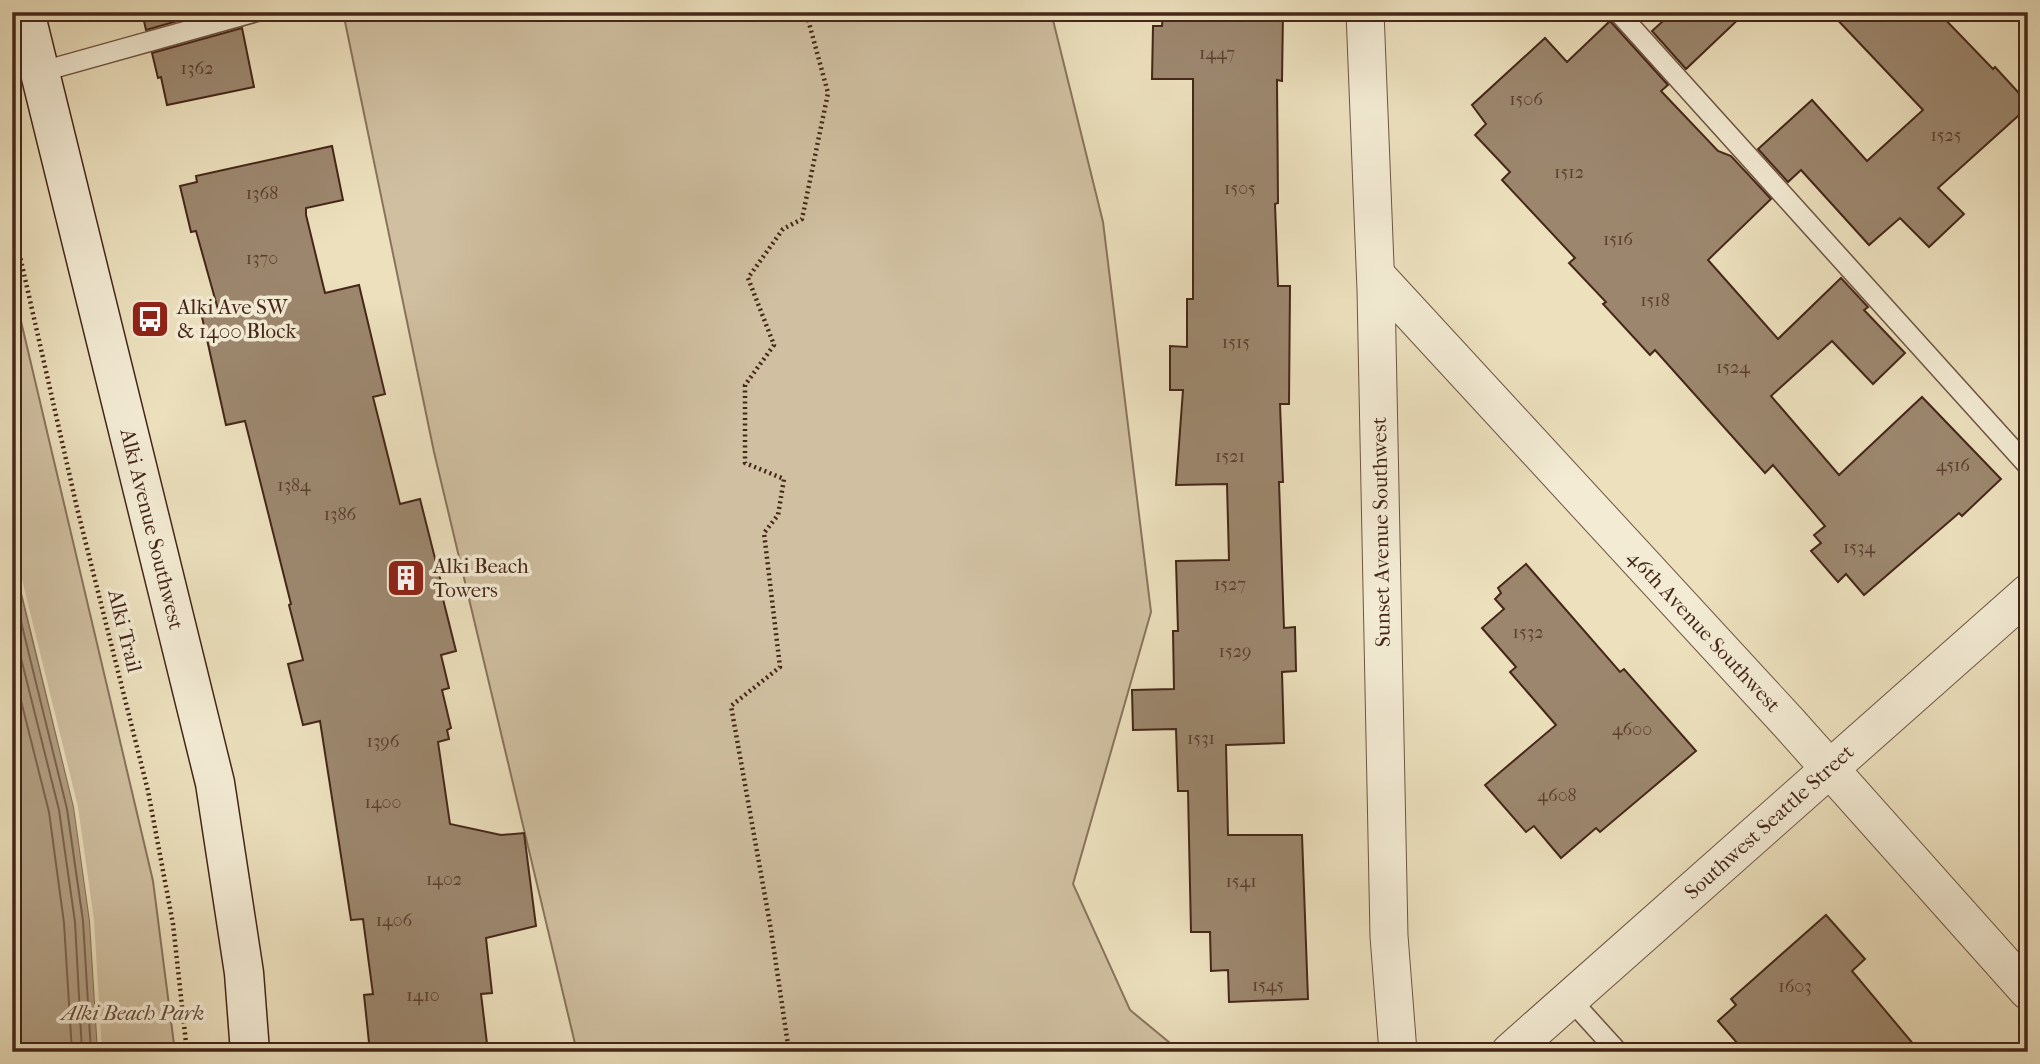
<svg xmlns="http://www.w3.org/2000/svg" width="2040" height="1064" font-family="'IM FELL French Canon',serif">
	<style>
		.green { fill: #d0c0a1; stroke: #8a735d; stroke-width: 2 }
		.water { fill: #b3a185; stroke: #87705a; stroke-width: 2 }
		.pier { fill: #ece0bd }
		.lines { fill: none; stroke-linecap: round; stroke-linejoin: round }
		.shore { stroke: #7c644f; stroke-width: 2 }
		.building { fill: #9c876e; stroke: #452619; stroke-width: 2 }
		.lane-casing { stroke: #6f5442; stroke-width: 22 }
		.street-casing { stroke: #6f5442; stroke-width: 39 }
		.secondary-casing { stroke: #452619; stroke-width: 41 }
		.path { stroke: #452619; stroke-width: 4.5; stroke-dasharray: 2 3.5; stroke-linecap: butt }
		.lane { stroke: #f3ebd4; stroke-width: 19 }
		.street { stroke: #f3ebd4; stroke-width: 37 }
		.secondary { stroke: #f3ebd4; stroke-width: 38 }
		.labels { text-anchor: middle; stroke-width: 7; stroke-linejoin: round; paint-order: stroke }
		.number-label { font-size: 18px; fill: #5b3e2e }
		.poi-label { font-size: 21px; fill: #452619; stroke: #f3ebd4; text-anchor: start }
		.street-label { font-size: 21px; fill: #452619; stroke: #f3ebd4 }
		.park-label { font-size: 21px; font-style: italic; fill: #684c3b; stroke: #f3ebd4 }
	</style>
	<rect width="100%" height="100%" fill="#ece0bd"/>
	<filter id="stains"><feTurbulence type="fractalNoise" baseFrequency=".00286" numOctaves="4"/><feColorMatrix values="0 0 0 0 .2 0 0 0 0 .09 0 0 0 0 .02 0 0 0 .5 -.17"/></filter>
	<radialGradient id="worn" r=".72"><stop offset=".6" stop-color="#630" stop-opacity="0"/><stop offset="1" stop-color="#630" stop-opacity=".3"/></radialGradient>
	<g class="green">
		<polygon points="343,12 1051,12 1103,222 1151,612 1073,884 1130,1010 1181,1052 577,1052 434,452"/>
		<polygon points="12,283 153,881 175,1052 98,1052 74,807 12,556"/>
	</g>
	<polygon class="water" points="12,556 74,807 90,921 98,1052 12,1052"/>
	<polygon class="pier" points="12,552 16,555 78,807 94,920 102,1052 98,1052 90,921 74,807"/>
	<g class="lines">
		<g class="shore">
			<polyline points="12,585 67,809 83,921 91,1052"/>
			<polyline points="12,622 59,810 75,922 82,1052"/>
			<polyline points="12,665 49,812 64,923 72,1052"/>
		</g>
	</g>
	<g class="building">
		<polygon points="142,12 209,12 146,30"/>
		<polygon points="1163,12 1283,12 1282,81 1277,80 1278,203 1275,204 1278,286 1290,286 1289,404 1280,404 1283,482 1279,482 1284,628 1295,627 1296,671 1282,672 1284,743 1226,745 1228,835 1302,835 1308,999 1229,1002 1228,970 1211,971 1210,932 1191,932 1188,791 1178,791 1176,729 1133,730 1132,690 1174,689 1173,631 1178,631 1176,561 1229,560 1227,484 1176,485 1183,390 1170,390 1170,346 1187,347 1187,299 1193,299 1193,79 1152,79 1153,26 1162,26"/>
		<polygon points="1673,12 1746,12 1686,69 1652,31"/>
		<polygon points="1830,12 1938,12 1993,69 1995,67 2028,103 2028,107 1938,188 1964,214 1929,247 1900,218 1869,245 1801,170 1788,182 1758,149 1812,100 1867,161 1923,110"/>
		<polygon points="1610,21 1668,85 1661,91 1718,151 1731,156 1771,199 1708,260 1778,339 1841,278 1868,307 1864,310 1905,353 1873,384 1832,341 1771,396 1839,475 1922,397 2001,479 1962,516 1959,513 1864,595 1846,574 1838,582 1811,551 1821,543 1814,535 1825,526 1773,465 1765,473 1655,350 1650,355 1603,304 1606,302 1569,263 1575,258 1502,180 1510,172 1475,135 1486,124 1472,105 1545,38 1567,62"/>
		<polygon points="242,28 254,87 167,105 161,77 158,78 152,53"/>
		<polygon points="332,146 343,200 306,208 306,215 325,293 359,285 385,394 373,397 400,504 420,499 445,598 443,599 456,651 441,655 449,688 442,690 451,728 447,730 449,739 438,742 450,824 501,835 524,833 536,926 486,938 492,993 481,994 488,1052 370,1052 364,995 373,994 363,919 351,920 320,721 303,725 288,664 303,660 289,605 291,604 245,421 226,425 202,317 219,313 196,231 191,232 180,186 197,182 196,176"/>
		<polygon points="1526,564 1620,672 1624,669 1696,751 1600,832 1596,828 1561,858 1534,826 1526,832 1485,785 1556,725 1510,672 1516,667 1482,628 1504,609 1495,599 1501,593 1498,588"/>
		<polygon points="1826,915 1865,959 1852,971 1920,1052 1745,1052 1718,1021 1736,1005 1731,999"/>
	</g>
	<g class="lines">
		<g class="lane-casing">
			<g id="lane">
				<polyline points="1618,12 2028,466"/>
				<polyline points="40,72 255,12"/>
				<polyline points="1570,999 1618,1052"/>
			</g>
		</g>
		<g class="street-casing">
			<g id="street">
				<polyline points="1365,12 1376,290 1389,936 1398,1052"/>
				<polyline points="1376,275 1788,722 2028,991"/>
				<polyline points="1510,1052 2028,593"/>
			</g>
		</g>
		<g class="secondary-casing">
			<polyline id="secondary" points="25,12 215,783 244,973 250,1052"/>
		</g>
		<g class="path">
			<polyline points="12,221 77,508 148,791 173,924 187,1052"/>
			<polyline points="789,1052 771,930 731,706 780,667 764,533 778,515 784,479 745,463 745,385 774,345 748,278 783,229 802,219 828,93 806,12"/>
		</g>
		<use href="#lane" class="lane"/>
		<use href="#street" class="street"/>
		<use href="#secondary" class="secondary"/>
	</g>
	<defs>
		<g id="bus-square" transform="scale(2.0125)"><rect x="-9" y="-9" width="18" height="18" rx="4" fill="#8f2418" stroke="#f3ebd4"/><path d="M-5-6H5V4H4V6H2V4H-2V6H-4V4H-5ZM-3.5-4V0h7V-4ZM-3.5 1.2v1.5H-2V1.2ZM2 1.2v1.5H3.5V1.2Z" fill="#fff"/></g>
		<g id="building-square" transform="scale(2.0125)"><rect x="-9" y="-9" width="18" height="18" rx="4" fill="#8f2418" stroke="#f3ebd4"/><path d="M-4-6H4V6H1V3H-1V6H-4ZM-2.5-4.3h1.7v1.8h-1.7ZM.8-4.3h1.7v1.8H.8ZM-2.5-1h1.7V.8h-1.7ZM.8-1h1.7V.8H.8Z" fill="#fff"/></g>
	</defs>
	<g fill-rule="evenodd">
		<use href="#bus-square" x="150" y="319"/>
		<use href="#building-square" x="406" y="578"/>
	</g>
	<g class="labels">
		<g class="number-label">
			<text x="1217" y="59">1447</text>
			<text x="197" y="74">1362</text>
			<text x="1526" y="105">1506</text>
			<text x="1946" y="141">1525</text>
			<text x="1569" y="178">1512</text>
			<text x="1240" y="194">1505</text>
			<text x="262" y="199">1368</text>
			<text x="1618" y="245">1516</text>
			<text x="262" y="264">1370</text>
			<text x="1655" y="306">1518</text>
			<text x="1236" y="348">1515</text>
			<text x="1733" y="373">1524</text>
			<text x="1230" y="462">1521</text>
			<text x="1953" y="471">4516</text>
			<text x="294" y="491">1384</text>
			<text x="340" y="520">1386</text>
			<text x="1859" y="553">1534</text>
			<text x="1230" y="590">1527</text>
			<text x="1528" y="638">1532</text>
			<text x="1235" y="657">1529</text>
			<text x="1632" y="735">4600</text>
			<text x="1201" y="744">1531</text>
			<text x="383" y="747">1396</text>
			<text x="1557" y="801">4608</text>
			<text x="383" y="808">1400</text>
			<text x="444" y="885">1402</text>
			<text x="1241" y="887">1541</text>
			<text x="394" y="926">1406</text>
			<text x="1268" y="991">1545</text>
			<text x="1795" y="992">1603</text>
			<text x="423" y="1001">1410</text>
		</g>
		<g class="poi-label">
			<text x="177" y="314">Alki Ave SW<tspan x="177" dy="24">&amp; 1400 Block</tspan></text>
			<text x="433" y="573">Alki Beach<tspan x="433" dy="24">Towers</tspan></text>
		</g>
		<g class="street-label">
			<text transform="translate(152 529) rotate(76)" y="7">Alki Avenue Southwest</text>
			<text transform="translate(1381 532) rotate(-91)" y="7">Sunset Avenue Southwest</text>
			<text transform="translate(125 631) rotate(76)" y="7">Alki Trail</text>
			<text transform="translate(1704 631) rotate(47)" y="7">46th Avenue Southwest</text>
			<text transform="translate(1769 822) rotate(-42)" y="7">Southwest Seattle Street</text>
		</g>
		<g class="park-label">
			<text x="133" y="1020">Alki Beach Park</text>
		</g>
	</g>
	<rect width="2040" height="1064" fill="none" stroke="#ece0bd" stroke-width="42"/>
	<rect x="14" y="14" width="2012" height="1036" fill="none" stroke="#452619" stroke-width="3.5"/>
	<rect x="21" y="21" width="1998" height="1022" fill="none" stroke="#452619" stroke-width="2"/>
	<rect width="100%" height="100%" filter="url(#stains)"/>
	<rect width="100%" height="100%" fill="url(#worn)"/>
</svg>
